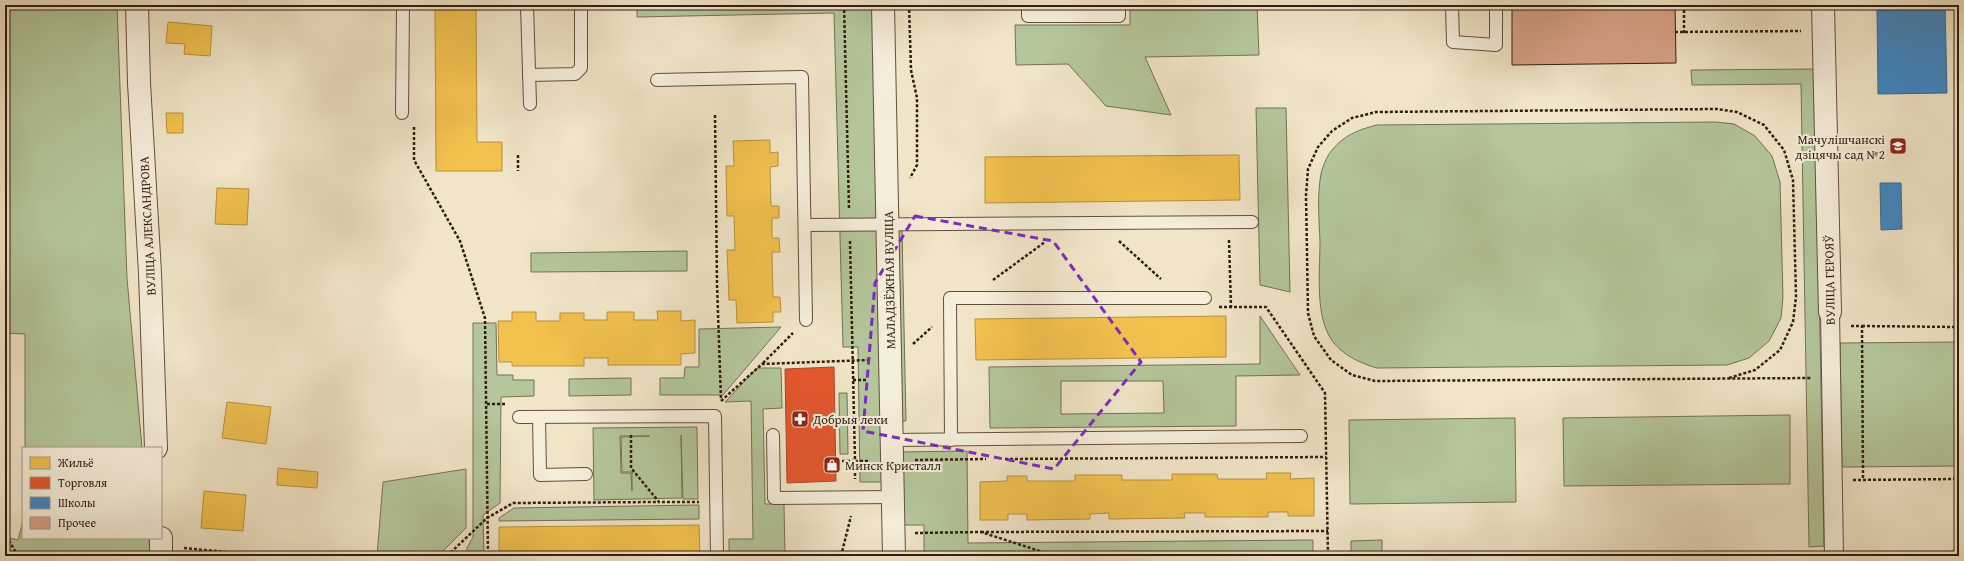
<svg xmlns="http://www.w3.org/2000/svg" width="1964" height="561" font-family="'Gentium Book Plus',serif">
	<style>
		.green { fill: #b4c69a; stroke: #737156; fill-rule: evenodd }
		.homes { fill: #f2c14e; stroke: #b8903c }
		.shops { fill: #e4572e; stroke: #af4526 }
		.schools { fill: #3f88c5; stroke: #3b688f }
		.building { fill: #d8a286; stroke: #321c12 }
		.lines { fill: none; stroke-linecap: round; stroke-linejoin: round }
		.service-casing { stroke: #624e3f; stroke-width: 14 }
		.pedestrian-casing { stroke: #624e3f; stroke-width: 20 }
		.minor-casing { stroke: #624e3f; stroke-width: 24 }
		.path { stroke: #321c12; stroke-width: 2.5; stroke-dasharray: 3 2; stroke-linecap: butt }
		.service { stroke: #f5eedb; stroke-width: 12 }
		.pedestrian { stroke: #f5eedb; stroke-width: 18 }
		.minor { stroke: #f5eedb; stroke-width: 22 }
		.marked { fill: none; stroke: #7b2cbf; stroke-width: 3; stroke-dasharray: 8 5; stroke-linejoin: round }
		.labels { text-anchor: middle; stroke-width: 4; stroke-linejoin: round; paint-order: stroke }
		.poi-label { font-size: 13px; fill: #321c12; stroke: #f5eedb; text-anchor: start }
		.street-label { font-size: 13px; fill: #321c12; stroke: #f5eedb }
	</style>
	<rect width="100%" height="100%" fill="#f0e5c7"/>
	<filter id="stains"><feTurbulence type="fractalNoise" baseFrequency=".005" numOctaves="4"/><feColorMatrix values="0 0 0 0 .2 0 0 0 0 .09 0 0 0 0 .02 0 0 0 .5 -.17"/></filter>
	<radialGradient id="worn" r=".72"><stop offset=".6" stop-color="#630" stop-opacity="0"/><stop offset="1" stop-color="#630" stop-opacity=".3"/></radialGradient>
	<g class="green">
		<polygon points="5,5 117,5 127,278 142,448 25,448 25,334 5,333"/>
		<polygon points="637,5 876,5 886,482 860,482 858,347 843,347 834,13 637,17"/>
		<polygon points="1130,5 1257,5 1259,55 1145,57 1171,115 1106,106 1068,64 1016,65 1015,25 1130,25"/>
		<polygon points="1815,69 1824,546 1809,547 1801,84 1692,85 1691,70"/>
		<polygon points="1256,108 1286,108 1290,292 1260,285"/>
		<path d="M1716,122L1734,124L1755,136L1772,156L1780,182L1783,297L1781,318L1769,341L1749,358L1727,365L1377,368C1356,362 1334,351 1326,329C1316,304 1320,268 1320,241C1319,219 1317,195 1321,174C1322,168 1326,159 1329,154C1342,136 1357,130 1377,125Z"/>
		<polygon points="895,230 902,230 906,421 899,421"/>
		<polygon points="687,251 687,271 531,272 531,253"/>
		<path d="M1260,316L1300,375L1236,376V426L990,428L989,367L1260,364ZM1061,381H1163L1164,413L1061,414Z"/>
		<polygon points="473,323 496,323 497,375 513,375 513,380 534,380 534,396 501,397 500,503 483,515 484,556 467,556 467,548 473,537"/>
		<polygon points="781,327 723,395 660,395 660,378 684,378 685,367 699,367 699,329"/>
		<polygon points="1959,342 1959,466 1842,467 1840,343"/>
		<polygon points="757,368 781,368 782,408 763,409 765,504 784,504 785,556 729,556 729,539 753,539 751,401 725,402"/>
		<polygon points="631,378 631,395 569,396 569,379"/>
		<polygon points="839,393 847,393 848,454 840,454"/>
		<polygon points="1790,415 1790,484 1564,486 1563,418"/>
		<polygon points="1515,418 1516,502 1350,504 1349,420"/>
		<path d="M697,427L698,499H683L681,435L682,498L594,500L593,428ZM620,436H650L621,437L622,472H632V491L631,473H621Z"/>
		<polygon points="967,451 968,543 1313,540 1313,556 924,556 924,525 901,525 900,452"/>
		<polygon points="466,469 466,528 438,556 377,556 383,482"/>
		<polygon points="699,505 699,519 499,521 499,518 514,508"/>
		<polygon points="23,521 23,538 149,538 150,556 5,556 5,537 18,540"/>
		<polygon points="1382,540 1382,556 1351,556 1351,541"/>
	</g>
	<g class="homes">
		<polygon points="435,5 476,5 477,142 502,142 502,171 436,171"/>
		<polygon points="168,22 212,26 210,56 184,54 185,44 166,43"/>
		<polygon points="166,113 183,113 183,133 167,133"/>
		<polygon points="770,140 770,153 778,152 778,166 770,167 771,206 779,206 779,218 772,218 772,238 779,238 780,252 772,252 773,297 780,297 781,312 773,312 773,322 737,323 736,300 729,300 727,250 735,250 734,216 727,216 726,166 734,166 733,141"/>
		<polygon points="1239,155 1240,200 985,203 985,157"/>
		<polygon points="217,188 249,189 247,225 215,224"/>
		<polygon points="657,311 681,311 681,321 695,320 695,353 681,354 681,365 608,365 608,358 584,358 584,366 512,366 512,362 499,362 498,321 512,321 512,312 536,312 536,321 560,321 560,313 584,313 584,320 607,320 607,312 634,312 634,320 658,320"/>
		<polygon points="1226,316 1226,357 976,360 975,319"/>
		<polygon points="227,402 271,407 266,444 222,438"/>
		<polygon points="278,468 318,472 317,488 277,485"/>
		<polygon points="1266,473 1291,473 1290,479 1314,478 1314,516 1288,516 1288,512 1268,512 1268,517 1205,517 1205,513 1184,513 1185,518 1109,519 1109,513 1090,514 1090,519 1027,520 1027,514 1008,514 1008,520 980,520 980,482 1007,481 1007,476 1027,476 1027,481 1075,481 1075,475 1122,475 1122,480 1172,480 1172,474 1217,474 1218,479 1267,479"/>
		<polygon points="204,491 246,495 243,531 201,528"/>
		<polygon points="699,525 700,556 499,556 499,527"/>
	</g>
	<polygon class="shops" points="834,367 836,481 787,483 785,369"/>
	<g class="schools">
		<polygon points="1877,5 1945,5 1947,93 1878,94"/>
		<polygon points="1880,183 1901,183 1902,229 1881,230"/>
	</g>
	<polygon class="building" points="1512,5 1675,5 1676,63 1512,65"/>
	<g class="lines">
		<g class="service-casing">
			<g id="service">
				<polyline points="527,5 530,104"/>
				<polyline points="1028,5 1028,16 1119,16 1119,5"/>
				<polyline points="1452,5 1453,42 1496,45 1496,5"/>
				<polyline points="529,75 575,74 581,68 581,5"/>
				<polyline points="657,80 802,77 806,320"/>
				<polyline points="402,113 403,5"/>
				<polyline points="805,225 1252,222"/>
				<polyline points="519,417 715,416 717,556"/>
				<polyline points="539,417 540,475 586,474"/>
				<polyline points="773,435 774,498 893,497"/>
				<polyline points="892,440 1301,436"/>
				<polyline points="951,440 950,298 1205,298"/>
			</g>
		</g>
		<g class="pedestrian-casing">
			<polyline id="pedestrian" points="1830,312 1834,556"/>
		</g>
		<g class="minor-casing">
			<g id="minor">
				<polyline points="137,5 139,83 150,273 156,448"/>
				<polyline points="883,5 894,556"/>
				<polyline points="1823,5 1830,312"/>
				<polyline points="161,538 161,556"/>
			</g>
		</g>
		<g class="path">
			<polyline points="844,5 849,208"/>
			<polyline points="909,5 911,70 917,98 917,165 910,178"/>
			<polyline points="1684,5 1684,33"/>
			<polyline points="1675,32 1801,31"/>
			<polyline points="715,115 717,284 721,400"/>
			<polyline points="414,127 414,160 460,241 485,318 488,556"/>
			<polyline points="518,155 518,171"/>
			<polyline points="1229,240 1231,307"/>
			<polyline points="850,241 855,461 870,461"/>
			<polyline points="1119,241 1161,279"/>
			<polyline points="993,280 1045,242"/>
			<polyline points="1219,307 1266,307 1325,393 1328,556"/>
			<polyline points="1851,326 1862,326 1863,480"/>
			<polyline points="1862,326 1959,327"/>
			<polyline points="913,344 932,327"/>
			<polyline points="763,363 793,333"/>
			<polyline points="1729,378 1755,370 1780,350 1793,322 1796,297 1793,180 1784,150 1764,125 1737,112 1717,109 1376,112 1352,118 1332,131 1318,147 1308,169 1306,195 1308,313 1314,336 1331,360 1352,375 1375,381 1811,378"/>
			<polyline points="853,380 868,380"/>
			<polyline points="721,401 762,364 868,360"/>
			<polyline points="487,404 507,404"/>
			<polyline points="631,435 631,468 659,502 699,502"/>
			<polyline points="1005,459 1326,457"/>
			<polyline points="915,460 986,459"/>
			<polyline points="837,461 855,461 855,479"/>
			<polyline points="1853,480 1959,479"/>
			<polyline points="981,532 1328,531"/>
			<polyline points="915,533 981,532 1055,556"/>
			<polyline points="5,538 8,539 18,556"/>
			<polyline points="184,548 269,556"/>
			<polyline points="447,556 487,518 513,503 659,502"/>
			<polyline points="841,556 851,516"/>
			<polyline points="1947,556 1959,546"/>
		</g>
		<use href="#service" class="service"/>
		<use href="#pedestrian" class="pedestrian"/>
		<use href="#minor" class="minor"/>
	</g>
	<path class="marked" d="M915,216L1053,241L1141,362L1054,469L863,431L875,283Z"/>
	<defs>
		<g id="school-square" transform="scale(0.9)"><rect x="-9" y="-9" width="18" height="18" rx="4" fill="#8f2418" stroke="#f5eedb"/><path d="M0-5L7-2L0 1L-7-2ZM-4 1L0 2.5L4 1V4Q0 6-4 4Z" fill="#fff"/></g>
		<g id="pharmacy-square" transform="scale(0.9)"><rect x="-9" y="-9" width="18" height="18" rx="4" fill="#8f2418" stroke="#f5eedb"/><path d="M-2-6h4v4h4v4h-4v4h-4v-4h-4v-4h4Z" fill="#fff"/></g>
		<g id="shop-square" transform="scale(0.9)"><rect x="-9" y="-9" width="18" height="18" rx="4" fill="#8f2418" stroke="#f5eedb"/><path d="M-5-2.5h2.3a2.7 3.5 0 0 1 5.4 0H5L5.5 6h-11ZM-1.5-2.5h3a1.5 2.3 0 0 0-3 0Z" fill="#fff"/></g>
	</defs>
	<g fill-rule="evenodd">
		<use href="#school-square" x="1898" y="146"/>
		<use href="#pharmacy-square" x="800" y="419"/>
		<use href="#shop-square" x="832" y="465"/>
	</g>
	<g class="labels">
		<g class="poi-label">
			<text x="1885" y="144" text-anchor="end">Мачулішчанскі<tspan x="1885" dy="15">дзіцячы сад №2</tspan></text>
			<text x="813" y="424">Добрыя леки</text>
			<text x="845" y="470">Минск Кристалл</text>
		</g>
		<g class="street-label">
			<text transform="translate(147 226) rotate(-93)" y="5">ВУЛІЦА АЛЕКСАНДРОВА</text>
			<text transform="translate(889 280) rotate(-91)" y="5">МАЛАДЗЁЖНАЯ ВУЛІЦА</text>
			<text transform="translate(1829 280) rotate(-91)" y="5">ВУЛІЦА ГЕРОЯЎ</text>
		</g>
	</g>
	<rect width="1964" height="561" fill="none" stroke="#f0e5c7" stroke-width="20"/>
	<rect x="6" y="6" width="1952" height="549" fill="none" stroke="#321c12" stroke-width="2"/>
	<rect x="10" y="10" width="1944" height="541" fill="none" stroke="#321c12"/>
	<rect x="22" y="447" width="140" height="92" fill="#f5eedb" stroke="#a79a8b"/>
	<rect x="30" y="457" width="20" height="12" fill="#f2c14e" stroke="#a79a8b"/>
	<text x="58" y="467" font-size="12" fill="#321c12">Жильё</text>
	<rect x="30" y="477" width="20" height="12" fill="#e4572e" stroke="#a79a8b"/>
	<text x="58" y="487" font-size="12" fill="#321c12">Торговля</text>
	<rect x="30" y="497" width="20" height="12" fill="#3f88c5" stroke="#a79a8b"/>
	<text x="58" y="507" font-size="12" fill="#321c12">Школы</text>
	<rect x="30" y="517" width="20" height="12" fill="#d8a286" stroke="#a79a8b"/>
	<text x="58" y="527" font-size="12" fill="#321c12">Прочее</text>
	<rect width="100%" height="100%" filter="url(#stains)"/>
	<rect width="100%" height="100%" fill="url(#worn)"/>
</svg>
